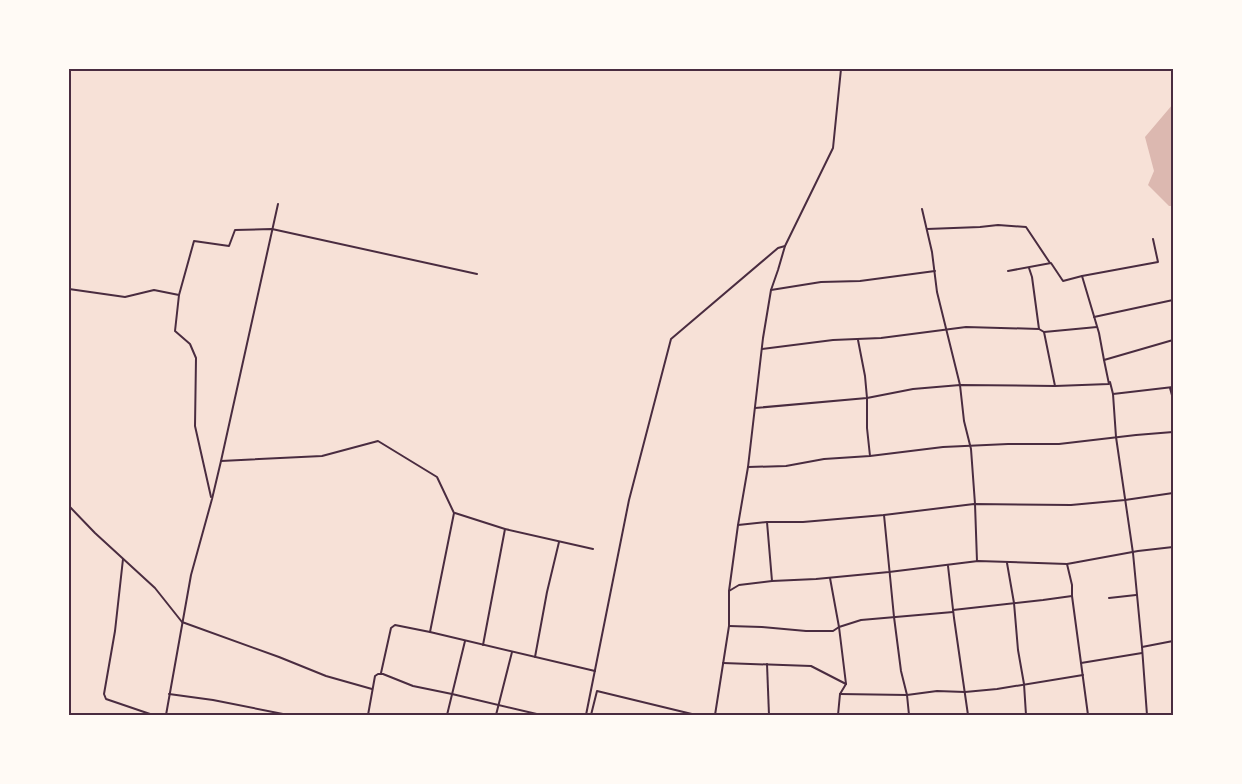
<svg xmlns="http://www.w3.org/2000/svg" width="1242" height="784" font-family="Raleway,sans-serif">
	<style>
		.water { fill: #dcb8b0 }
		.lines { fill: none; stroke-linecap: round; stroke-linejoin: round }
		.minor { stroke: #4a2c40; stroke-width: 2 }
		.neatline { fill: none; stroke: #4a2c40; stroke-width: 2 }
	</style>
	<rect width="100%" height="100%" fill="#f7e1d7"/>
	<polygon class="water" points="1173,104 1173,206 1169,206 1148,185 1154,171 1145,137"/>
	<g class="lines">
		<g class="minor">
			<polyline points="922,209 932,252 937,292 960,385 964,421 971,449 975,504 977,561"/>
			<polyline points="927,229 980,227 998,225 1026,227 1050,263"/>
			<polyline points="1029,268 1032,277 1039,329"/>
			<polyline points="1008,271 1051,263 1063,281 1082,276 1158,262 1153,239"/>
			<polyline points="1082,276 1099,333 1104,360"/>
			<polyline points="69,289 125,297 154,290 179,295 175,331 190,344 196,358 195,426 211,497"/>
			<polyline points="771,290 821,282 860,281 935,271"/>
			<polyline points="179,295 194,241 229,246 235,230 272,229 477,274"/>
			<polyline points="1094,317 1173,300"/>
			<polyline points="1044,332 1055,386"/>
			<polyline points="858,340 865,376 867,398 867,428 870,456"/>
			<polyline points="762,349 833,340 881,338 966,327 1039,329 1044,332 1097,327"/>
			<polyline points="1110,382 1113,394 1116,437 1133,553 1142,647 1147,715"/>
			<polyline points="1170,388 1173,399"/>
			<polyline points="1113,394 1173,387"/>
			<polyline points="755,408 867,398 913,389 960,385 1055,386 1109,384 1104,360 1173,340"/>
			<polyline points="221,461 322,456 378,441 437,477 454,513 430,632 595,671"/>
			<polyline points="748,467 786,466 824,459 870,456 943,447 1008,444 1059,444 1136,435 1173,432"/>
			<polyline points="69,506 95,533 155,588 182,622 279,657 326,676 372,689"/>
			<polyline points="455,513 505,529 593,549"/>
			<polyline points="884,515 894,617 901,671 907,695 909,715"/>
			<polyline points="767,522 772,581"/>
			<polyline points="738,525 767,522 803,522 884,515 974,504 1071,505 1125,500 1173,493"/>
			<polyline points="123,559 115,631 104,694 106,699 153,715"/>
			<polyline points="1007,563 1014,603 1018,650 1024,684 1026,715"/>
			<polyline points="1067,564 1072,585 1072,596 1088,715"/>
			<polyline points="948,566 954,618 968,715"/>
			<polyline points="830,578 839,627 846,684 840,694 838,715"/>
			<polyline points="729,591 739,585 772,581 816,579 889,572 978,561 1067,564 1138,551 1173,547"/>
			<polyline points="1109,598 1136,595"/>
			<polyline points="953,610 1043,600 1072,596"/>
			<polyline points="729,626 762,627 806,631 833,631 839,627 861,620 953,612"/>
			<polyline points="483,645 505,529"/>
			<polyline points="1142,647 1173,641"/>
			<polyline points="535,657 547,592 559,542"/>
			<polyline points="723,663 811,666 846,684"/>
			<polyline points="1081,663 1142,653"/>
			<polyline points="767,664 769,715"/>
			<polyline points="381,673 391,628 395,625 430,632"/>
			<polyline points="169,694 213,700 288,715"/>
			<polyline points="840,694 907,695 937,691 965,692 997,689 1083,675"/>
			<polyline points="166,715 191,575 212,499 221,461 278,204"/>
			<polyline points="368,715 375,676 378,674 383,674 413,686 452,694 541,715"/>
			<polyline points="447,715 465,641"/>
			<polyline points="496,715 512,652"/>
			<polyline points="586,715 629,500 671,339 778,248 785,246 833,148 841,69"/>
			<polyline points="591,715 597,691 696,715"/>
			<polyline points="715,715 729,626 729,591 738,525 748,467 763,338 771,290 778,270 785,246"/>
		</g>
	</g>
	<rect width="1242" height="784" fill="none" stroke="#fffaf5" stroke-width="140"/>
	<rect x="70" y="70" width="1102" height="644" class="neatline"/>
</svg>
